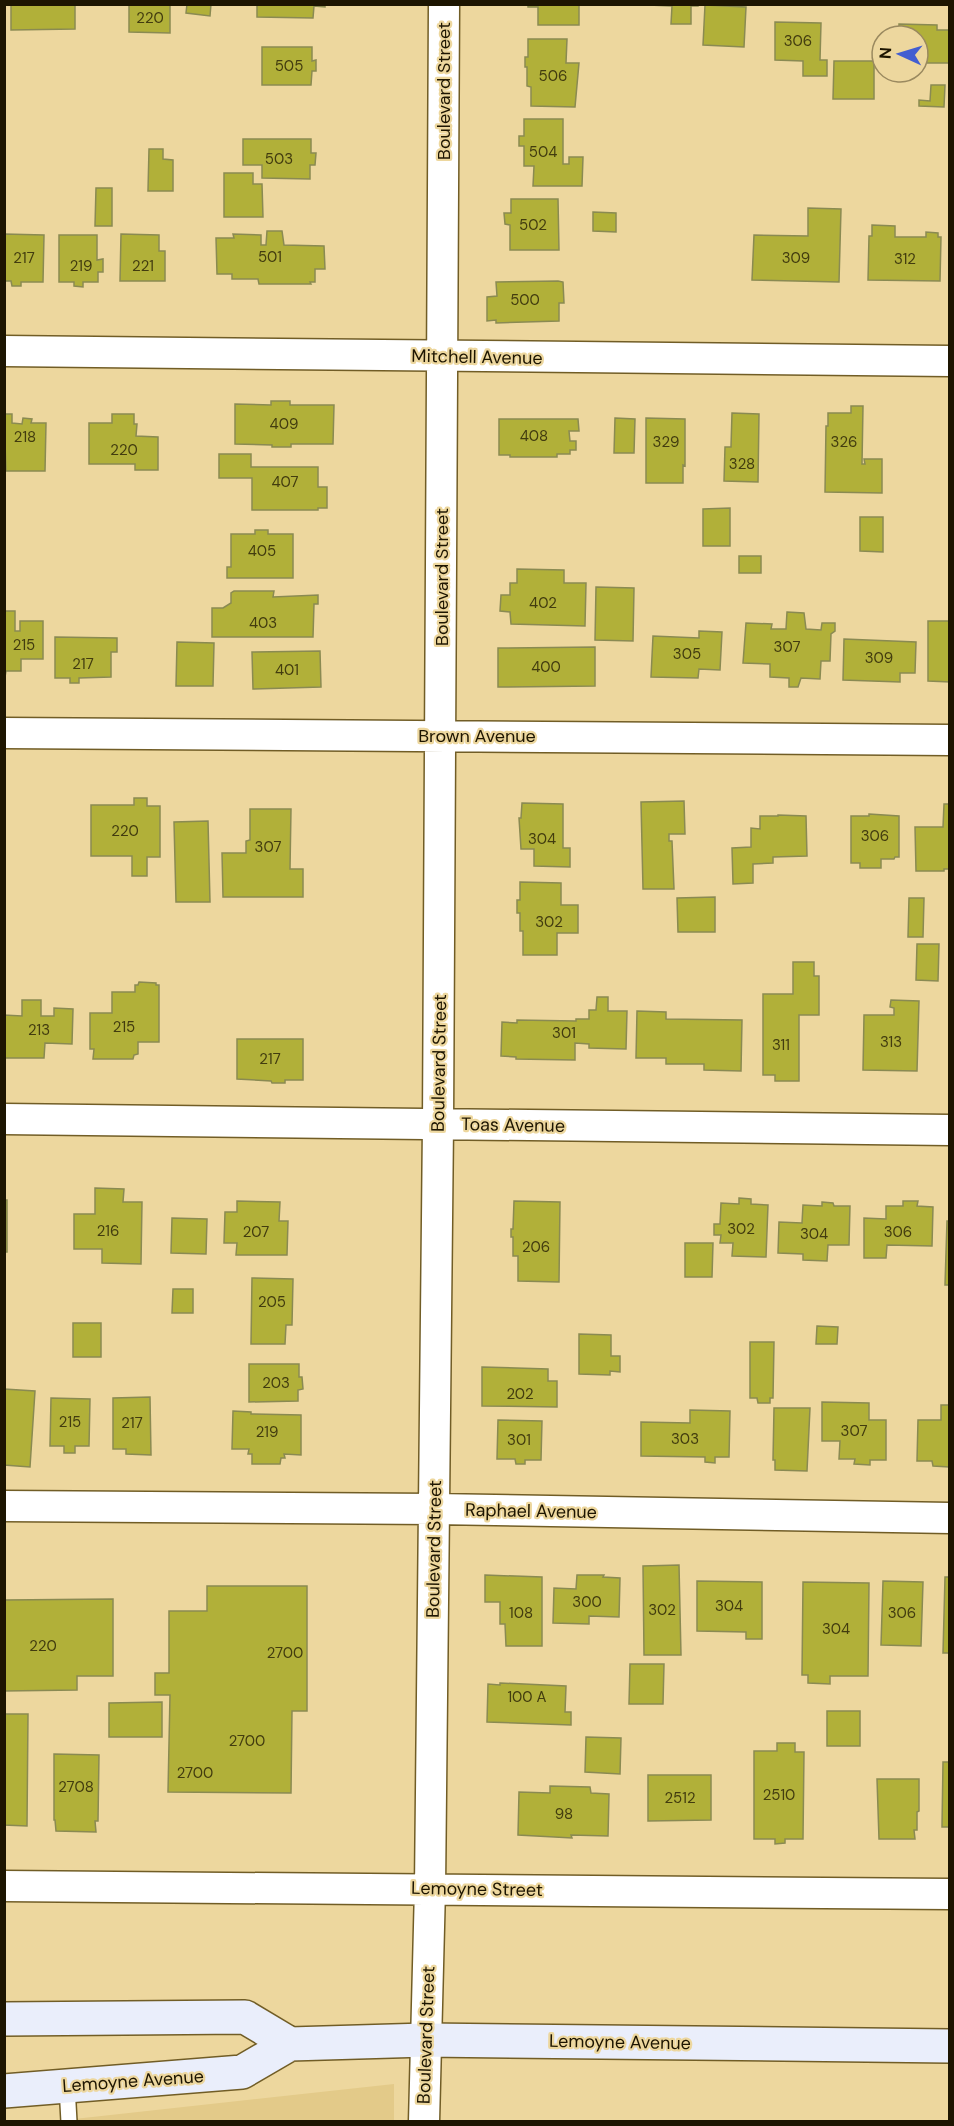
<svg xmlns="http://www.w3.org/2000/svg" width="954" height="2126" viewBox="0 0 954 2126" font-family="'DM Sans',sans-serif">
<rect width="100%" height="100%" fill="#edd79e"/>
<!-- built -->
<path fill="#e3ca89" d="M394 2084V2121H56Z"/>
<!-- building -->
<path fill="#b1b039" stroke="#8a8a52" stroke-width="1.5" d="M11 4H75V29L11 30Z
M129 4H170V33L129 32Z
M187 4H211L210 16 186 13Z
M257 4H325V7L314 6 313 18 257 17Z
M528 4 579 5V25H538V7H528Z
M698 4V6H691V24H671L672 6 648 5Z
M705 5 746 7 744 47 703 45Z
M775 22 821 23 820 60H827V76H803V61L775 60Z
M899 24 937 25V30H950V63H918V36H899Z
M528 39H567L566 63H579L575 107 531 106V87L527 86V67H525V57H528Z
M262 47H312V61L316 60V71H312L311 85H262Z
M834 61H874V99H833Z
M931 85H945L944 107 919 106V100L930 101Z
M524 119H563V164H569V157H583L582 186H533L534 166H524V146H519V136H524Z
M243 139H311V153H316L315 165H310V179L262 178V165H243Z
M149 149H163V159L173 160V191H148Z
M224 173H253V184H262L263 217H224Z
M96 188H112V226H95Z
M511 199H558L559 250H510V225L505 224 504 213H511Z
M808 208 841 209 839 282 752 280 754 235 808 236Z
M593 212 616 213V232L593 231Z
M872 225 895 226V237H926V232L938 233V237H941L940 281 868 280 869 236H872Z
M267 231H282L284 245 324 246 325 269H315V282H310L311 284H259L258 279H232V274H217L216 238H234L233 234 261 235V245H266Z
M4 234 44 235 43 282H21V286H12L11 281H4Z
M121 234 159 235V251H165V281H120Z
M59 235H97V260L103 259V272H98V282H83V287L74 286V282H59Z
M558 281 563 282 564 303H559V321L496 323V320L487 321V297L497 296 496 282Z
M271 401H290V405H334L333 444H291V447H272V445L235 444V404L271 405Z
M851 406H863L862 464H865L864 459H882V493L825 492 826 426H828V413H851Z
M732 413 759 414 758 482 724 481 725 447H731Z
M4 414H12V423L22 424 23 418 32 419 31 423H46L45 471H6Z
M112 414H134V424H137L136 436 158 437V470H135V464H89V423H112Z
M615 418 635 419 634 453H614Z
M646 418 685 419V466L683 465V483H646Z
M499 419H578L579 431H569L570 441H576V450H570V454H557V457H510V455H499Z
M219 454H251V467H318V487H327V508H318V510H252V478H219Z
M730 508V546H703V509Z
M860 517H883V552L860 551Z
M255 530H268V534H293V578H227V567H231V534H255Z
M739 556H761V573H739Z
M517 569 564 570V583H586L585 626 511 624 510 612 500 611 501 595H510V583H517Z
M596 587 634 588 633 641 595 640Z
M234 591H274L273 597 318 595V604H314L313 637H212V608H223L231 603V593Z
M4 611H15V631H20V621H43V659H21V671H6L5 677Z
M787 612 804 613 806 629 821 630 822 623H835V631L831 634 830 661H821L820 679 801 678 798 687H789V678L770 677V664L743 663 746 623 772 624 771 629H786Z
M928 621H950V682L928 681Z
M699 631 722 632 720 670 699 669 698 678 651 677 653 636 699 638Z
M55 637 117 638V652H111V677L79 678V683H70V678H55Z
M844 639 916 642 915 673H900V682L843 680Z
M177 642 214 643 213 686H176Z
M595 647V686L498 687V648Z
M320 651 321 687 253 689 252 652Z
M134 798H147V806H160V857H147V876H132V856H91V805H134Z
M684 801 685 834H669V841H672L674 889H643L641 802Z
M522 803 563 804V848H570V867L534 866V849H521L519 818H521Z
M944 804H950V869H944V871H916L915 827H943Z
M250 809H291L290 869H303V897H223L222 853H246V841L250 840Z
M869 814 899 816V857H895L894 859H881V868H860V863H851V816H869Z
M778 815 806 816 807 856 773 857V863L753 864V883L733 884 732 848 751 847V828L760 829V816H778Z
M208 821 210 902H176L174 822Z
M520 882 561 883V905H578V933H557V955H523V931H520V913H517V900H520Z
M715 897V932H678L677 898Z
M909 898H924L923 937H908Z
M917 944H939L938 981 916 980Z
M793 962H814V976H819V1015H799V1081H775V1075H763V994H793Z
M139 982 156 983V985H159V1042H138V1054L134 1055 133 1059H93L94 1049H90V1013H112V992H135V985H138Z
M597 997H608V1011H627L626 1049 589 1048V1044L575 1043V1060L516 1059V1057L501 1056 502 1022 517 1023V1020L576 1021V1019H589V1010H596Z
M22 1000H41V1016H54V1008L73 1009 72 1044 45 1043 44 1058H4V1015L22 1016Z
M891 1000 919 1001 917 1071 863 1070 864 1015H894V1008L890 1007Z
M637 1011 666 1012V1019L742 1020 741 1071 704 1070V1064H666V1058H636Z
M237 1039H303V1080H285V1083H272L271 1081 237 1079Z
M95 1188 124 1189 123 1202H142L141 1264 102 1263V1249H74V1214H95Z
M739 1198 751 1199V1204L768 1205 766 1257 732 1256 733 1243H720L721 1235H714V1224H720L721 1203 739 1204Z
M4 1200H7V1252H4Z
M237 1201 280 1202 279 1221H288L287 1255H236L237 1243H224L225 1212H237Z
M514 1201 560 1202 559 1282 518 1281V1256H513V1237H511V1229H513Z
M903 1201H918L917 1206 933 1207 932 1246 887 1245 886 1258H864V1218L886 1219V1206H903Z
M822 1202 833 1203 834 1206H850L849 1245H828L827 1261 803 1260V1254L778 1253 779 1222 802 1223 803 1205 822 1206Z
M172 1218 207 1219 206 1254 171 1253Z
M947 1221H950V1285H945Z
M685 1243H713L712 1277H685Z
M252 1278 293 1279 292 1325H286L285 1344H251Z
M173 1289H193V1313H172Z
M73 1323H101V1357H73Z
M817 1326 838 1327 837 1344H816Z
M579 1334 611 1335V1356H620V1372L610 1371V1375L579 1374Z
M750 1342H774L773 1398H770V1403H758L757 1398H750Z
M249 1364H299V1377H302L303 1389 298 1390V1401L249 1402Z
M482 1367 548 1369V1381H557V1407L482 1406Z
M4 1389 35 1391 30 1467 4 1465Z
M150 1397 151 1455 126 1454V1449H113V1398Z
M51 1398 90 1399 89 1446H75V1453H64V1446H50Z
M822 1402 869 1403V1420H886V1460H870V1465L854 1464 855 1459H839L840 1441H822Z
M941 1405H950L949 1467 933 1466 932 1461H917L918 1420H941Z
M774 1408H810L807 1471 775 1470V1460H773Z
M690 1410 730 1411 729 1457H715V1463L705 1462V1457L641 1456V1422L690 1423Z
M233 1411 251 1412V1414L301 1415V1455L284 1454 285 1458H281L280 1464H252V1454H248L249 1449H232Z
M498 1420 542 1421 541 1460H525V1464H516L515 1459H497Z
M679 1565 681 1655H644L643 1566Z
M485 1575 542 1577V1646H506L505 1624H500V1602H485Z
M577 1575H604L603 1577 620 1578 619 1617 589 1616V1624L553 1623 554 1588 576 1589Z
M945 1577H950V1653H943Z
M697 1581 762 1582V1639H746V1632L697 1631Z
M883 1581 923 1582 921 1646 881 1645Z
M803 1582 869 1583 868 1676H830V1684L808 1683V1675H802Z
M207 1586H307V1711H292L291 1793 168 1792 170 1695H155V1673H169V1611H207Z
M113 1599V1676H77V1690L4 1691V1600Z
M630 1664H664L663 1704H629Z
M500 1683 566 1686 565 1712H571V1725L487 1722 488 1684 500 1685Z
M162 1702V1737H109V1703Z
M827 1711H860V1746H827Z
M4 1714H28L27 1826 4 1825Z
M586 1737 621 1738 620 1774 585 1772Z
M777 1743H795V1752H804L803 1839H785V1843L775 1844V1839H754V1751H777Z
M54 1754 99 1755 98 1821H95L96 1832 56 1831 55 1820H54Z
M943 1762H950V1827H942Z
M648 1775H711V1820L648 1821Z
M877 1779H919V1811L917 1812V1830H914L915 1839H879Z
M550 1786 590 1787 591 1793 609 1794 608 1836 571 1835 572 1838 518 1835 519 1792 550 1793Z"/>
<g fill="none" stroke-linecap="round" stroke-linejoin="round">
<!-- lane casing -->
<g stroke="#715d26" stroke-width="18">
<path id="lane" d="M67 2086 69 2122"/>
</g>
<!-- street casing -->
<g stroke="#715d26" stroke-width="33">
<path id="street" d="M4 351 950 361
M4 733 950 740
M4 1119 950 1130
M4 1506 435 1509 950 1518
M4 1886 950 1894
M424 2122 430 1888 438 1124 444 4"/>
</g>
<!-- secondary casing -->
<g stroke="#715d26" stroke-width="36">
<path id="secondary" d="M4 2019 245 2017 290 2044
M4 2091 242 2072 290 2044 426 2040 950 2046"/>
</g>
<!-- lane -->
<use href="#lane" stroke="#fff" stroke-width="15"/>
<!-- street -->
<use href="#street" stroke="#fff" stroke-width="30"/>
<!-- secondary -->
<use href="#secondary" stroke="#eaeefb" stroke-width="33"/>
</g>
<g text-anchor="middle" stroke-width="4.5" stroke-linejoin="round" paint-order="stroke">
<!-- number labels -->
<g font-size="15" fill="#423c0f">
<text x="150" y="23">220</text>
<text x="798" y="46">306</text>
<text x="289" y="71">505</text>
<text x="553" y="81">506</text>
<text x="543" y="157">504</text>
<text x="279" y="164">503</text>
<text x="533" y="230">502</text>
<text x="270" y="262">501</text>
<text x="24" y="263">217</text>
<text x="796" y="263">309</text>
<text x="905" y="264">312</text>
<text x="81" y="271">219</text>
<text x="143" y="271">221</text>
<text x="525" y="305">500</text>
<text x="284" y="429">409</text>
<text x="534" y="441">408</text>
<text x="25" y="442">218</text>
<text x="666" y="447">329</text>
<text x="844" y="447">326</text>
<text x="124" y="455">220</text>
<text x="742" y="469">328</text>
<text x="285" y="487">407</text>
<text x="262" y="556">405</text>
<text x="543" y="608">402</text>
<text x="263" y="628">403</text>
<text x="24" y="650">215</text>
<text x="787" y="652">307</text>
<text x="687" y="659">305</text>
<text x="879" y="663">309</text>
<text x="83" y="669">217</text>
<text x="546" y="672">400</text>
<text x="287" y="675">401</text>
<text x="125" y="836">220</text>
<text x="875" y="841">306</text>
<text x="542" y="844">304</text>
<text x="268" y="852">307</text>
<text x="549" y="927">302</text>
<text x="124" y="1032">215</text>
<text x="39" y="1035">213</text>
<text x="564" y="1038">301</text>
<text x="891" y="1047">313</text>
<text x="781" y="1050">311</text>
<text x="270" y="1064">217</text>
<text x="741" y="1234">302</text>
<text x="108" y="1236">216</text>
<text x="256" y="1237">207</text>
<text x="898" y="1237">306</text>
<text x="814" y="1239">304</text>
<text x="536" y="1252">206</text>
<text x="272" y="1307">205</text>
<text x="276" y="1388">203</text>
<text x="520" y="1399">202</text>
<text x="70" y="1427">215</text>
<text x="132" y="1428">217</text>
<text x="854" y="1436">307</text>
<text x="267" y="1437">219</text>
<text x="685" y="1444">303</text>
<text x="519" y="1445">301</text>
<text x="587" y="1607">300</text>
<text x="729" y="1611">304</text>
<text x="662" y="1615">302</text>
<text x="521" y="1618">108</text>
<text x="902" y="1618">306</text>
<text x="836" y="1634">304</text>
<text x="43" y="1651">220</text>
<text x="285" y="1658">2700</text>
<text x="527" y="1702">100 A</text>
<text x="247" y="1746">2700</text>
<text x="195" y="1778">2700</text>
<text x="76" y="1792">2708</text>
<text x="779" y="1800">2510</text>
<text x="680" y="1803">2512</text>
<text x="564" y="1819">98</text>
</g>
<!-- street labels -->
<g font-size="18" fill="#1d1501" stroke="#edd79e">
<text transform="translate(444 91) rotate(-90)" y="6">Boulevard Street</text>
<text transform="translate(477 357) rotate(1)" y="6">Mitchell Avenue</text>
<text transform="translate(442 577) rotate(-90)" y="6">Boulevard Street</text>
<text x="477" y="742">Brown Avenue</text>
<text transform="translate(439 1063) rotate(-89)" y="6">Boulevard Street</text>
<text transform="translate(513 1125) rotate(1)" y="6">Toas Avenue</text>
<text transform="translate(531 1511) rotate(1)" y="6">Raphael Avenue</text>
<text transform="translate(434 1549) rotate(-89)" y="6">Boulevard Street</text>
<text transform="translate(477 1889) rotate(1)" y="6">Lemoyne Street</text>
<text transform="translate(426 2035) rotate(-88)" y="6">Boulevard Street</text>
<text transform="translate(620 2042) rotate(1)" y="6">Lemoyne Avenue</text>
<text transform="translate(133 2081) rotate(-4)" y="6">Lemoyne Avenue</text>
</g>
</g>
<!-- border -->
<rect width="954" height="2126" fill="none" stroke="#1d1501" stroke-width="12"/>
<!-- north arrow -->
<g transform="translate(900 54) rotate(274)"><circle r="28" fill="#edd79e" stroke="#9a895f" stroke-width="1.5"/>
<path d="M0-4.5L10 22L0 15L-10 22Z" fill="#425ed1"/>
<text y="-9" font-size="16" font-weight="bold" text-anchor="middle" fill="#1d1501">N</text>
</g>
</svg>
